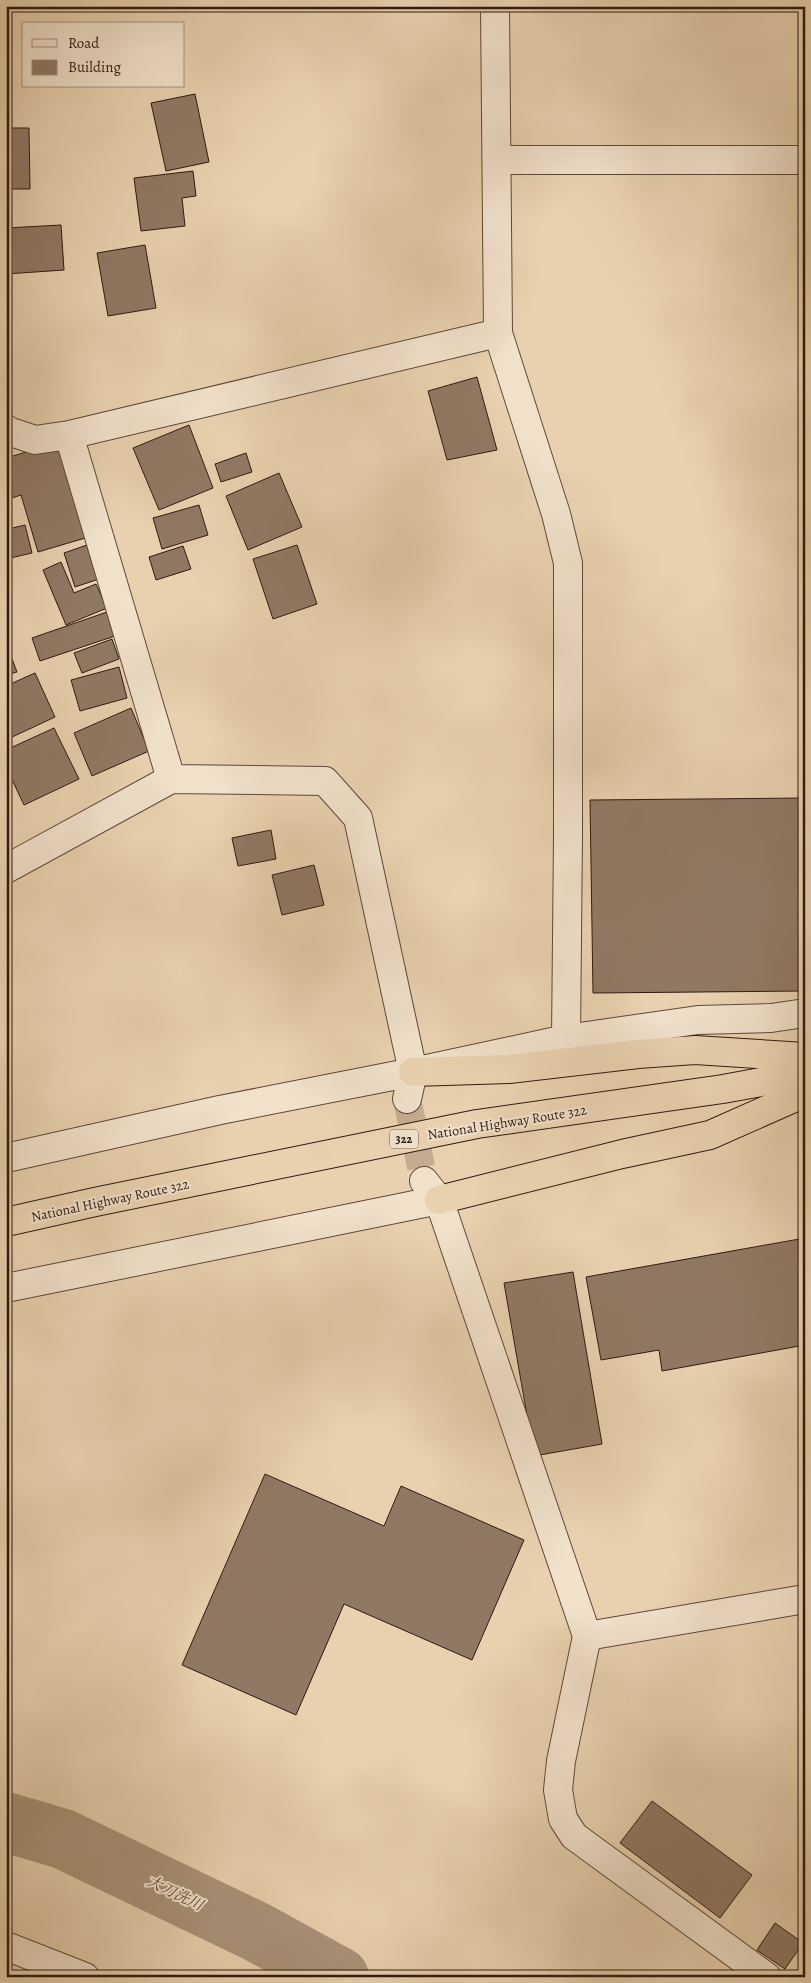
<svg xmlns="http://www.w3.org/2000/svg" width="811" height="1983" viewBox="0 0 811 1983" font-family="Alegreya,'Noto Serif JP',serif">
<rect width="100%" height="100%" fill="#e9d1af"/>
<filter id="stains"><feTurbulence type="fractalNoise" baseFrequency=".004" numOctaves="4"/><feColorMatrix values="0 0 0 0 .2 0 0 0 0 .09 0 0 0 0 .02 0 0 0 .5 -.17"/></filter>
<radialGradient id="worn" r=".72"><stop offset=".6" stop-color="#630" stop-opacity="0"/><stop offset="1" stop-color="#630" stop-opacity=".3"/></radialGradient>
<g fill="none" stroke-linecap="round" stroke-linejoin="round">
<!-- river -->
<path stroke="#aa937a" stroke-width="60" d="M6 1822 63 1839 257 1932 339 1977"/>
</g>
<!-- building -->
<path fill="#907964" stroke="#2f1a12" d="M195 94 209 162 166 171 151 103Z
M6 128H29L30 189H6Z
M193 171 196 196 182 198 185 226 141 231 134 178Z
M61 225 64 270 6 274V228Z
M145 245 156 308 108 316 97 253Z
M477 377 497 450 447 460 428 391Z
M189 425 213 488 159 510 133 448Z
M64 441 92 536 38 552 21 495 6 500V458Z
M246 453 252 472 221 482 215 464Z
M279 473 302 527 248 550 226 496Z
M199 505 208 535 162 549 153 518Z
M6 523 8 529 25 525 32 553 6 559Z
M87 545 99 579 75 587 64 553Z
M297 545 317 604 273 619 253 559Z
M183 546 191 569 156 580 149 557Z
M61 562 74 593 96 584 107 608 66 625 43 570Z
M107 612 115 636 40 661 32 638Z
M112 639 119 659 82 673 74 653Z
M6 643 17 672 6 675Z
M119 667 127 698 80 711 71 680Z
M35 673 55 717 10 738 6 730V686Z
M131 708 149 751 92 776 74 733Z
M54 728 79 779 24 805 6 767V750Z
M805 798V991L593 993 590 800Z
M271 830 276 859 238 866 232 838Z
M314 865 324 905 282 915 272 875Z
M805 1238V1345L662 1371 659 1350 601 1360 586 1277Z
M573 1272 602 1444 534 1456 504 1283Z
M265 1474 384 1526 401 1486 524 1540 472 1660 344 1604 296 1715 182 1665Z
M652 1801 752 1875 720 1918 620 1843Z
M775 1923 803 1943 785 1969 757 1950Z"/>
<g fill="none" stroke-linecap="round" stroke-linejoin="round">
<!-- tertiary-tunnel -->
<path stroke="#c4ac90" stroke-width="28" stroke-dasharray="28 14" stroke-linecap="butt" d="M407 1099 424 1181"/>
<!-- minor casing -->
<g stroke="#5e4839" stroke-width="30">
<path id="minor" d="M497 160H805
M6 429 8 431 35 440 69 435 498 333
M69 435 171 779
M6 869 171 779 325 781 358 818 413 1072
M566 1039 698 1020 771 1018 805 1013
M6 1158 220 1110 413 1072 566 1039 568 835V563L556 514 498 333 495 6
M6 1288 439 1200
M6 1946 85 1977"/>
</g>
<!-- tertiary casing -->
<g stroke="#5e4839" stroke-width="30">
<path id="tertiary" d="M407 1099 413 1072
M424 1181 439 1200 587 1636 561 1761 558 1790 563 1819 574 1836 767 1977
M587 1636 805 1599"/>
</g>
<!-- trunk casing -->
<g stroke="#2f1a12" stroke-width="30">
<path id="trunk" d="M413 1072 509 1069 638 1054 695 1050 805 1057
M439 1200 622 1154 710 1135 805 1093
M6 1222 95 1202 477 1124 723 1089 805 1074"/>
</g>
<!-- minor -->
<use href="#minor" stroke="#f1e1cb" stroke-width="28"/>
<!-- tertiary -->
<use href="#tertiary" stroke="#f1e1cb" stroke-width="28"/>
<!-- trunk -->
<use href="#trunk" stroke="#e9d1af" stroke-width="28"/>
</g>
<g text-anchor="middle" stroke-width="4" stroke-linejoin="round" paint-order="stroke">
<!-- shield labels -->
<rect fill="#f1e1cb" stroke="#69564a" stroke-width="1" x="390" y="1129.5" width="28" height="19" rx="4"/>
<g font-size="12" font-weight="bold" fill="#2f1a12">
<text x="404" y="1143">322</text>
</g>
<!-- street labels -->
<g font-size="14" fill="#2f1a12" stroke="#f1e1cb">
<text transform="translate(507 1122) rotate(-9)" y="5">National Highway Route 322</text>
<text transform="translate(110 1200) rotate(-12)" y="5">National Highway Route 322</text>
</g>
<!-- water labels -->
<g font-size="15" font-style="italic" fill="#5a4436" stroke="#f1e1cb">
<text transform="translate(175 1893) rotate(26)" y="5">大刀洗川</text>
</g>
</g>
<!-- margin -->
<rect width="811" height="1983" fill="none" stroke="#e9d1af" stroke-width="25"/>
<rect x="8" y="8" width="796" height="1968" fill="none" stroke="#2f1a12" stroke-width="2.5"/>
<rect x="12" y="12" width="786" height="1958" fill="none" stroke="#2f1a12"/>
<!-- legend -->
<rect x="22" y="22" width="162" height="65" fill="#f1e1cb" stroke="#a39181"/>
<rect x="32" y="39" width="25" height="8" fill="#f1e1cb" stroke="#a39181"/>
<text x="68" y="48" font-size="15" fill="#2f1a12">Road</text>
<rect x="32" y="60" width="25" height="15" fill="#907964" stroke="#a39181"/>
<text x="68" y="72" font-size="15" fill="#2f1a12">Building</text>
<rect width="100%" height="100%" filter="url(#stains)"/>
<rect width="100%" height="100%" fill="url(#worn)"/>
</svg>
